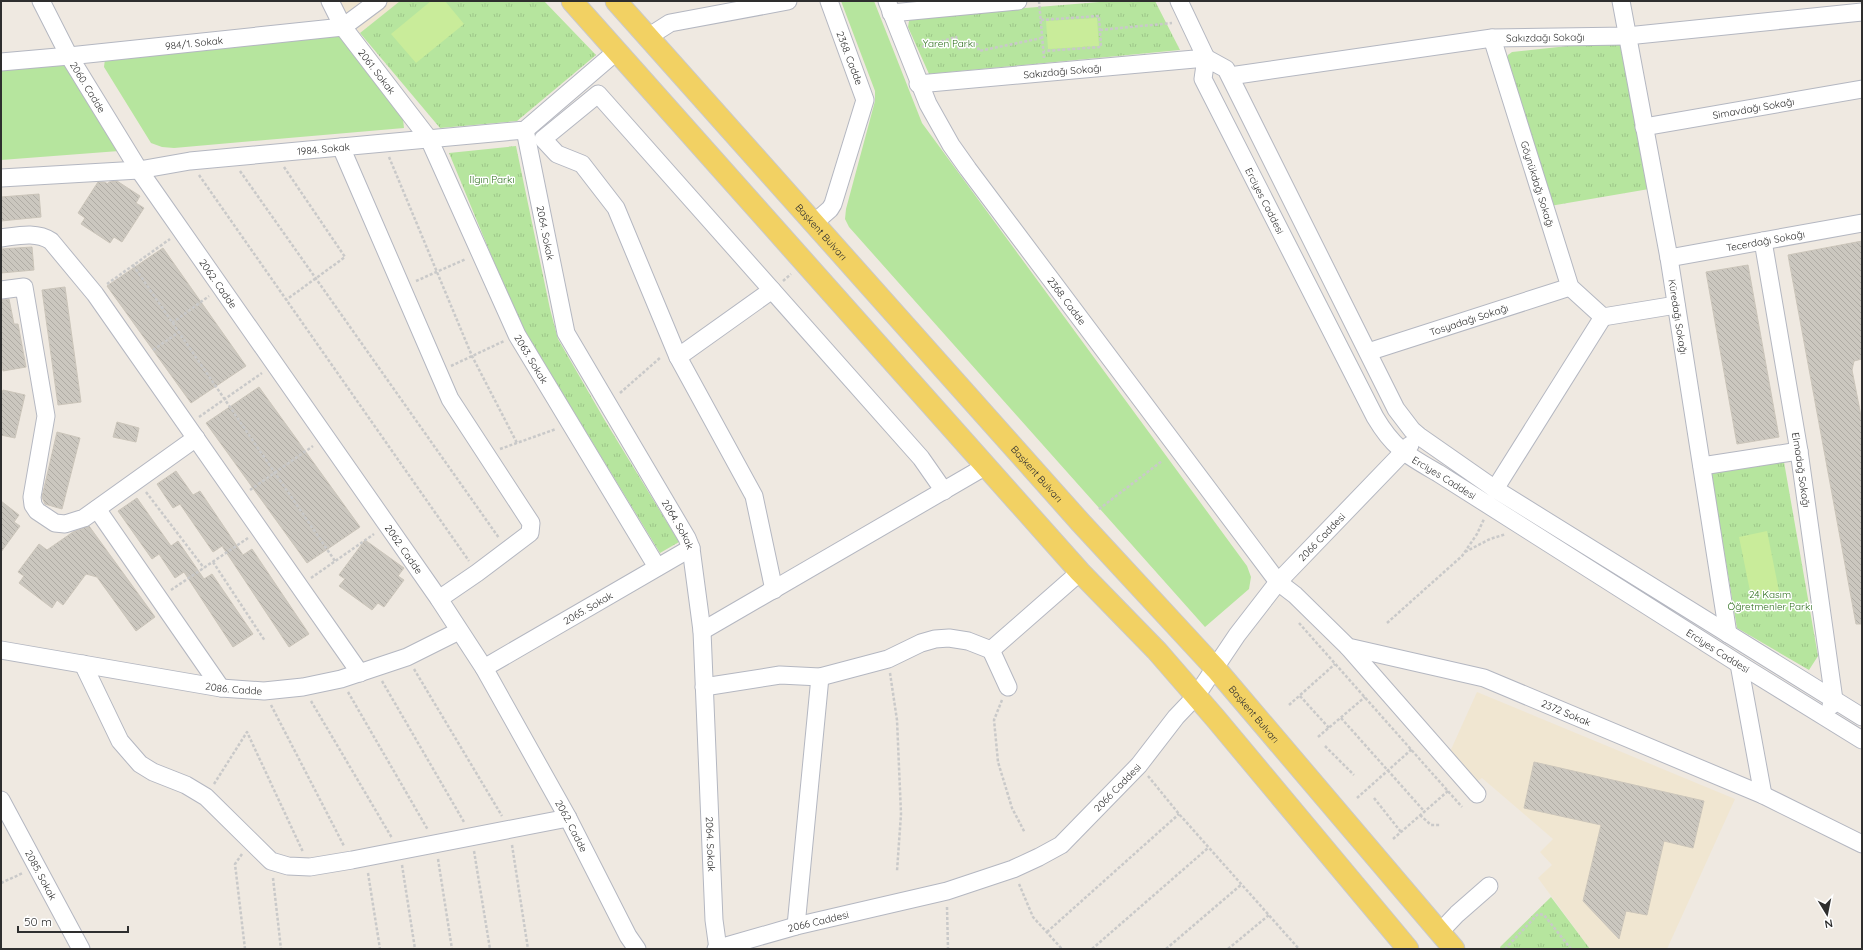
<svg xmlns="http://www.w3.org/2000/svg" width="1863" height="950" viewBox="0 0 1863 950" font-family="Quicksand,sans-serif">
<defs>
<pattern id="park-tufts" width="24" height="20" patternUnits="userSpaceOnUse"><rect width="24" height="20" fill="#b6e59e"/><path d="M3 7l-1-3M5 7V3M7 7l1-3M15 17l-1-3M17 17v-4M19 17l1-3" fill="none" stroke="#9dc588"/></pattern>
<pattern id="building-back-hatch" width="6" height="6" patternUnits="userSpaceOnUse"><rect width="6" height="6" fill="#cbc7bf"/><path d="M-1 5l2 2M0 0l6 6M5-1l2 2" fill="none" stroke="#afaba4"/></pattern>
</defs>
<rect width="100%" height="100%" fill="#efe9e1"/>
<!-- education -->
<path fill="#f0e6d1" d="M340 1H400L360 33 348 18Z
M1477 692 1735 799 1667 949H1590L1538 878 1552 865 1540 852 1553 839 1482 778 1473 784 1449 754Z"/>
<!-- grass -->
<path fill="#b6e59e" d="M841 1H874L922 123 1247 566 1251 577 1249 589 1205 627 849 227 845 219 846 209 875 101V91Z
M340 33 403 119 404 128 174 148 162 147 151 143 104 67 105 59Z
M64 59 119 151 1 160V61Z"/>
<!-- park -->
<path fill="url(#park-tufts)" d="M400 1H544L596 55 517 121 440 128 360 33Z
M1112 1H1155L1180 50 929 74 908 27 909 21 915 17Z
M1614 41 1622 46 1649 189 1550 206 1507 59 1508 55 1512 52Z
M516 146 550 309 558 339 604 419 679 542 660 553 525 332 510 301 449 153Z
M1784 462 1818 656 1809 670 1737 628 1711 473Z
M1551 897 1590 949H1501L1500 947Z"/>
<!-- pitch -->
<path fill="#c9ec9a" d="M431 1H445L464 24 416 63 391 34Z
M1097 18 1099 46 1048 49 1046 21Z
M1767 531 1779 591 1751 596 1739 537Z"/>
<!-- building -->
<path fill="url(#building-back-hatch)" stroke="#cbc5ba" d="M117 181 140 196 136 203 144 208 122 242 114 237 110 243 81 224 85 218 78 213 98 182H104L108 184 109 182Z
M39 194 41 217 1 221V197Z
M1862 241V359L1854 361 1852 370 1862 421V624H1856L1788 255Z
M32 247 34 270 1 273V249Z
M163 248 246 366 191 403 107 286Z
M1748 265 1779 437 1737 444 1706 272Z
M65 287 81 402 58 405 42 290Z
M9 299 14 324H18L26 367 3 371 1 359V300Z
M259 387 360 527 307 563 206 423Z
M3 390 25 395 15 438 1 435V396Z
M117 422 139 428 136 442 113 437Z
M57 432 80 438 62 509 45 504 42 497Z
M176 471 193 495 200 491 243 555 252 549 309 634 289 647 222 546 213 552 180 504 173 508 157 484Z
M137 498 171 546 178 541 204 579 212 574 253 634 233 647 184 572 175 578 159 554 152 559 118 511Z
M1 501 19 515 14 522 20 526 1 552Z
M89 526 155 617 136 631 97 577 86 574 63 605 57 600 52 608 19 583 24 576 18 572 39 544 47 550 73 532Z
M365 540 404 568 398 576 404 580 384 607 378 603 372 610 339 586 345 579 339 575Z
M1534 762 1704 801 1693 848 1664 841 1647 915 1626 911 1619 939 1583 901 1601 825 1524 808Z"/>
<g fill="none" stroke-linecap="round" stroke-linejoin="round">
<!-- minor casing -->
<g stroke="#b4b7c1" stroke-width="19">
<g id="minor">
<path id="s1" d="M41 1 69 56 139 170 439 599 484 668 568 818 628 936 637 949"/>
<path id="s2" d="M330 1 343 27 429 139 517 335 657 567"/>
<path id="s3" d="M887 1 928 104 951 145 968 169 1278 582 1295 595 1348 647 1484 678 1763 795 1862 844"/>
<path id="s4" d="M1621 1 1669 258 1728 634"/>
<path d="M891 13 1018 1"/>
<path d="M648 37 670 23 788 1"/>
<path id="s5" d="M1492 38 1570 287 1603 317 1676 305"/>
<path id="s6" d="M1 62 69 56 343 27 378 1"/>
<path id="s7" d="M1230 76 1492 38 1627 36 1862 12"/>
<path id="s8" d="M918 84 1206 58 1179 1"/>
<path id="s9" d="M1644 127 1862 89"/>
<path id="s10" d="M525 130 566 333 687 538 691 548 702 631 714 920 718 949"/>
<path d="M341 147 450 399 531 523 530 533 477 573 439 599"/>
<path id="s11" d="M1 178 139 170 190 161 525 130 617 51"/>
<path d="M814 223 830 209 833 204 865 100 829 1"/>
<path d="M1 238C17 236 36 231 51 241L95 294 360 673"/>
<path id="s12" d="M1763 241 1799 451 1834 700 1831 706"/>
<path id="s13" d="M1669 258 1862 223"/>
<path d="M1 290 24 287 46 416 32 497 33 505 37 511 55 523 65 524 84 518 196 438"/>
<path id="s14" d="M1368 352 1570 287"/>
<path d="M678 357 772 290"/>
<path d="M1702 466 1799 451"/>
<path d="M1495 489 1603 317"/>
<path d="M97 509 221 688"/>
<path d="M774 590 754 496 678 357 616 208 582 164 557 154 543 139 598 94 921 458 944 491"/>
<path d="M702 631 986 466"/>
<path d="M1348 647 1477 794"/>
<path id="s15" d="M1 650 221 688 264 691 303 687 341 679 407 657 459 631"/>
<path d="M991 650 1008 687"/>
<path d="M83 664 120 741 140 764 153 772 186 785 206 797 271 861 288 866 310 867 352 860 568 818"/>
<path d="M1739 664 1763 795"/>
<path id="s16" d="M484 668 691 548"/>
<path d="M704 687 780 675 820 677 888 659 921 643 935 639 949 638 968 641 991 650 1080 572"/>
<path id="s17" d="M1862 717 1495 489 1419 436 1412 430 1396 409 1226 69 1206 58 1203 79 1375 417C1394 449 1407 455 1438 473L1739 664 1862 740"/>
<path id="s18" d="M1 800 81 949"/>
<path d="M796 926 820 677"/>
<path d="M1439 933 1457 914 1489 886"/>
<path id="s19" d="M716 949 796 926 947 891 1013 869 1039 857 1061 845 1139 765 1176 717 1196 696 1237 635 1278 582 1410 445"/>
</g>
</g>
<!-- major casing -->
<g stroke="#c9c9c9" stroke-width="23">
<g id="major">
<path d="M572 1 1080 572 1157 651 1216 719 1408 949"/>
<path id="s20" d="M616 1 1081 523 1216 669 1454 949"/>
</g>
</g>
<!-- path -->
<path stroke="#c9c9c9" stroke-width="2.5" stroke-dasharray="3 2" stroke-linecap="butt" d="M1039 1 1044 58
M1041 20 1099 16 1101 47 1044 51
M1100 30 1172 23
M922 47 956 37 959 49 977 44 979 51 1042 38
M389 157 472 356 517 443
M284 167 345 257 286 300
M240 171 499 538
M199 175 469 561
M133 265 335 561
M416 281 466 259
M783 281 791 274
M107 284 170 239
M172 323 209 296
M153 350 179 332
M451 366 504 341
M620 393 661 357
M199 417 262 373
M500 449 556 429
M250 490 313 446
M146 492 204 568
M1099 509 1162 461
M1465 552 1490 539 1506 534
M213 562 265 641
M311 578 374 534
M171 590 248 538
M1299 623 1462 807
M1387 623 1462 556 1477 534 1484 519
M414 669 502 816
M890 673 897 720 901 814 897 871
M382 681 464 822
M348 692 428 830
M1300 696 1329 728
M1002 700 994 720 998 762 1012 808 1025 833
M311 701 392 838
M271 705 344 846
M1289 705 1335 664
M1341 718 1424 811
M1318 737 1365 697
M1325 746 1354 775
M1148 776 1179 814 1299 949
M214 784 247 732 303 852
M1357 798 1412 749
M1374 798 1401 832
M1420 815 1431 825H1441
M1393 839 1448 791
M512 845 528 949
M474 851 490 949
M242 854 235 864 245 949
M438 859 452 949
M402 865 415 949
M368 873 380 949
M273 878 281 949
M1 883 23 873
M1019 884 1033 917 1062 949
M947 907 948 949
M1047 932 1179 814
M1092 949 1208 848
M1166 949 1242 884
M1228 949 1269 915
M1505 949 1538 914 1544 915 1571 949"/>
<!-- minor -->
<use href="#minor" stroke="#fff" stroke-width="17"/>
<!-- major -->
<use href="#major" stroke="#f2d163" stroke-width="21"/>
</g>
<g text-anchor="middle" stroke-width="3" stroke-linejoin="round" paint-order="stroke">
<!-- street labels -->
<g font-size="10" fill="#2e2e2e" stroke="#fff">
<text dy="4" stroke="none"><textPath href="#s7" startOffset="318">Sakızdağı Sokağı</textPath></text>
<text dy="4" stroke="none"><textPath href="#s6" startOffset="194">984/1. Sokak</textPath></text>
<text transform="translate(850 58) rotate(69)" y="4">2368. Cadde</text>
<text dy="4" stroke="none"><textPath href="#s8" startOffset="145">Sakızdağı Sokağı</textPath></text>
<text dy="4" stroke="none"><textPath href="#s2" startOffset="85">2061. Sokak</textPath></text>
<text dy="4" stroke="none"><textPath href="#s1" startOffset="98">2060. Cadde</textPath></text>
<text dy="4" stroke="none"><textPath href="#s9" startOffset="111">Simavdağı Sokağı</textPath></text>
<text dy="4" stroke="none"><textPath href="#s11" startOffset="324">1984. Sokak</textPath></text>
<text dy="4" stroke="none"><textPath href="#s5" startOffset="153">Göynükdağı Sokağı</textPath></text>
<text dy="4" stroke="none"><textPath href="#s17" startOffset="1121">Erciyes Caddesi</textPath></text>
<text dy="4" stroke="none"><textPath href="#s20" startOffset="309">Başkent Bulvarı</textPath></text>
<text dy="4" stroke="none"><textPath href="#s10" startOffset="105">2064. Sokak</textPath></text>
<text dy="4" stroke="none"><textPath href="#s13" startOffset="98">Tecerdağı Sokağı</textPath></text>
<text dy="4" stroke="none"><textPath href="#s1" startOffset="334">2062. Cadde</textPath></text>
<text dy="4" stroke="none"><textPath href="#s3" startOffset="352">2368. Cadde</textPath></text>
<text dy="4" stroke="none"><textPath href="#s4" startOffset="321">Küredağı Sokağı</textPath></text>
<text dy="4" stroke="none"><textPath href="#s14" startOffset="106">Tosyadağı Sokağı</textPath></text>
<text dy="4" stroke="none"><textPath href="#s2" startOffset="413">2063. Sokak</textPath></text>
<text dy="4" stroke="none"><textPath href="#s12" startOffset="232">Elmadağ Sokağı</textPath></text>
<text dy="4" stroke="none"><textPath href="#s20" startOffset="633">Başkent Bulvarı</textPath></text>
<text dy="4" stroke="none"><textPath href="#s17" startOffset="1457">Erciyes Caddesi</textPath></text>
<text dy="4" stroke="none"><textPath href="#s10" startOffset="429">2064. Sokak</textPath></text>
<text dy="4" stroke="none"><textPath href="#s19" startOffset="766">2066 Caddesi</textPath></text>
<text dy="4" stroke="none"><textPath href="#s1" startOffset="658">2062. Cadde</textPath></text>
<text dy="4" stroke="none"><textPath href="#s16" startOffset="120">2065. Sokak</textPath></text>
<text dy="4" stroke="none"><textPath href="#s17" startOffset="1781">Erciyes Caddesi</textPath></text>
<text dy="4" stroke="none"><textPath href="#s15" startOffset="236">2086. Cadde</textPath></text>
<text dy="4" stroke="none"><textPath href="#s3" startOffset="1028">2372 Sokak</textPath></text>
<text dy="4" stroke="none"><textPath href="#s20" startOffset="957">Başkent Bulvarı</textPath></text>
<text dy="4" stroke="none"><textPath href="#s19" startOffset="442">2066 Caddesi</textPath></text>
<text dy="4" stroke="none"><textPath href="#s1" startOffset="982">2062. Cadde</textPath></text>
<text dy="4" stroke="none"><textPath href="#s10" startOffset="753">2064. Sokak</textPath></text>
<text dy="4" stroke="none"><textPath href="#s18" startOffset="85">2085. Sokak</textPath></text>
<text dy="4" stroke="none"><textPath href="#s19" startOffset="106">2066 Caddesi</textPath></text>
</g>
<!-- park labels -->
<g font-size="10" fill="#2c6e1b" stroke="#fff">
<text x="949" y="47">Yaren Parkı</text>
<text x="492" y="183">Ilgın Parkı</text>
<text x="1770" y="598">24 Kasım<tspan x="1770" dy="12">Öğretmenler Parkı</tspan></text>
</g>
</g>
<!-- border -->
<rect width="1863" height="950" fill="none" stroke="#2e2e2e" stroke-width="4"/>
<!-- north arrow -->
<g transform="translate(1827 914) rotate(170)" stroke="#ffffff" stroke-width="3" paint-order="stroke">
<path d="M0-3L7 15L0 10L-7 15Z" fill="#2e2e2e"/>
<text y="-6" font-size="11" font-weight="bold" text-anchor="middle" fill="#2e2e2e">N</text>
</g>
<!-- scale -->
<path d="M18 926v6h110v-6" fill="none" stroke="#2e2e2e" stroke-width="2"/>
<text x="24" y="926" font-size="12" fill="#2e2e2e" stroke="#ffffff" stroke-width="3" paint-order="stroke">50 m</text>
</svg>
